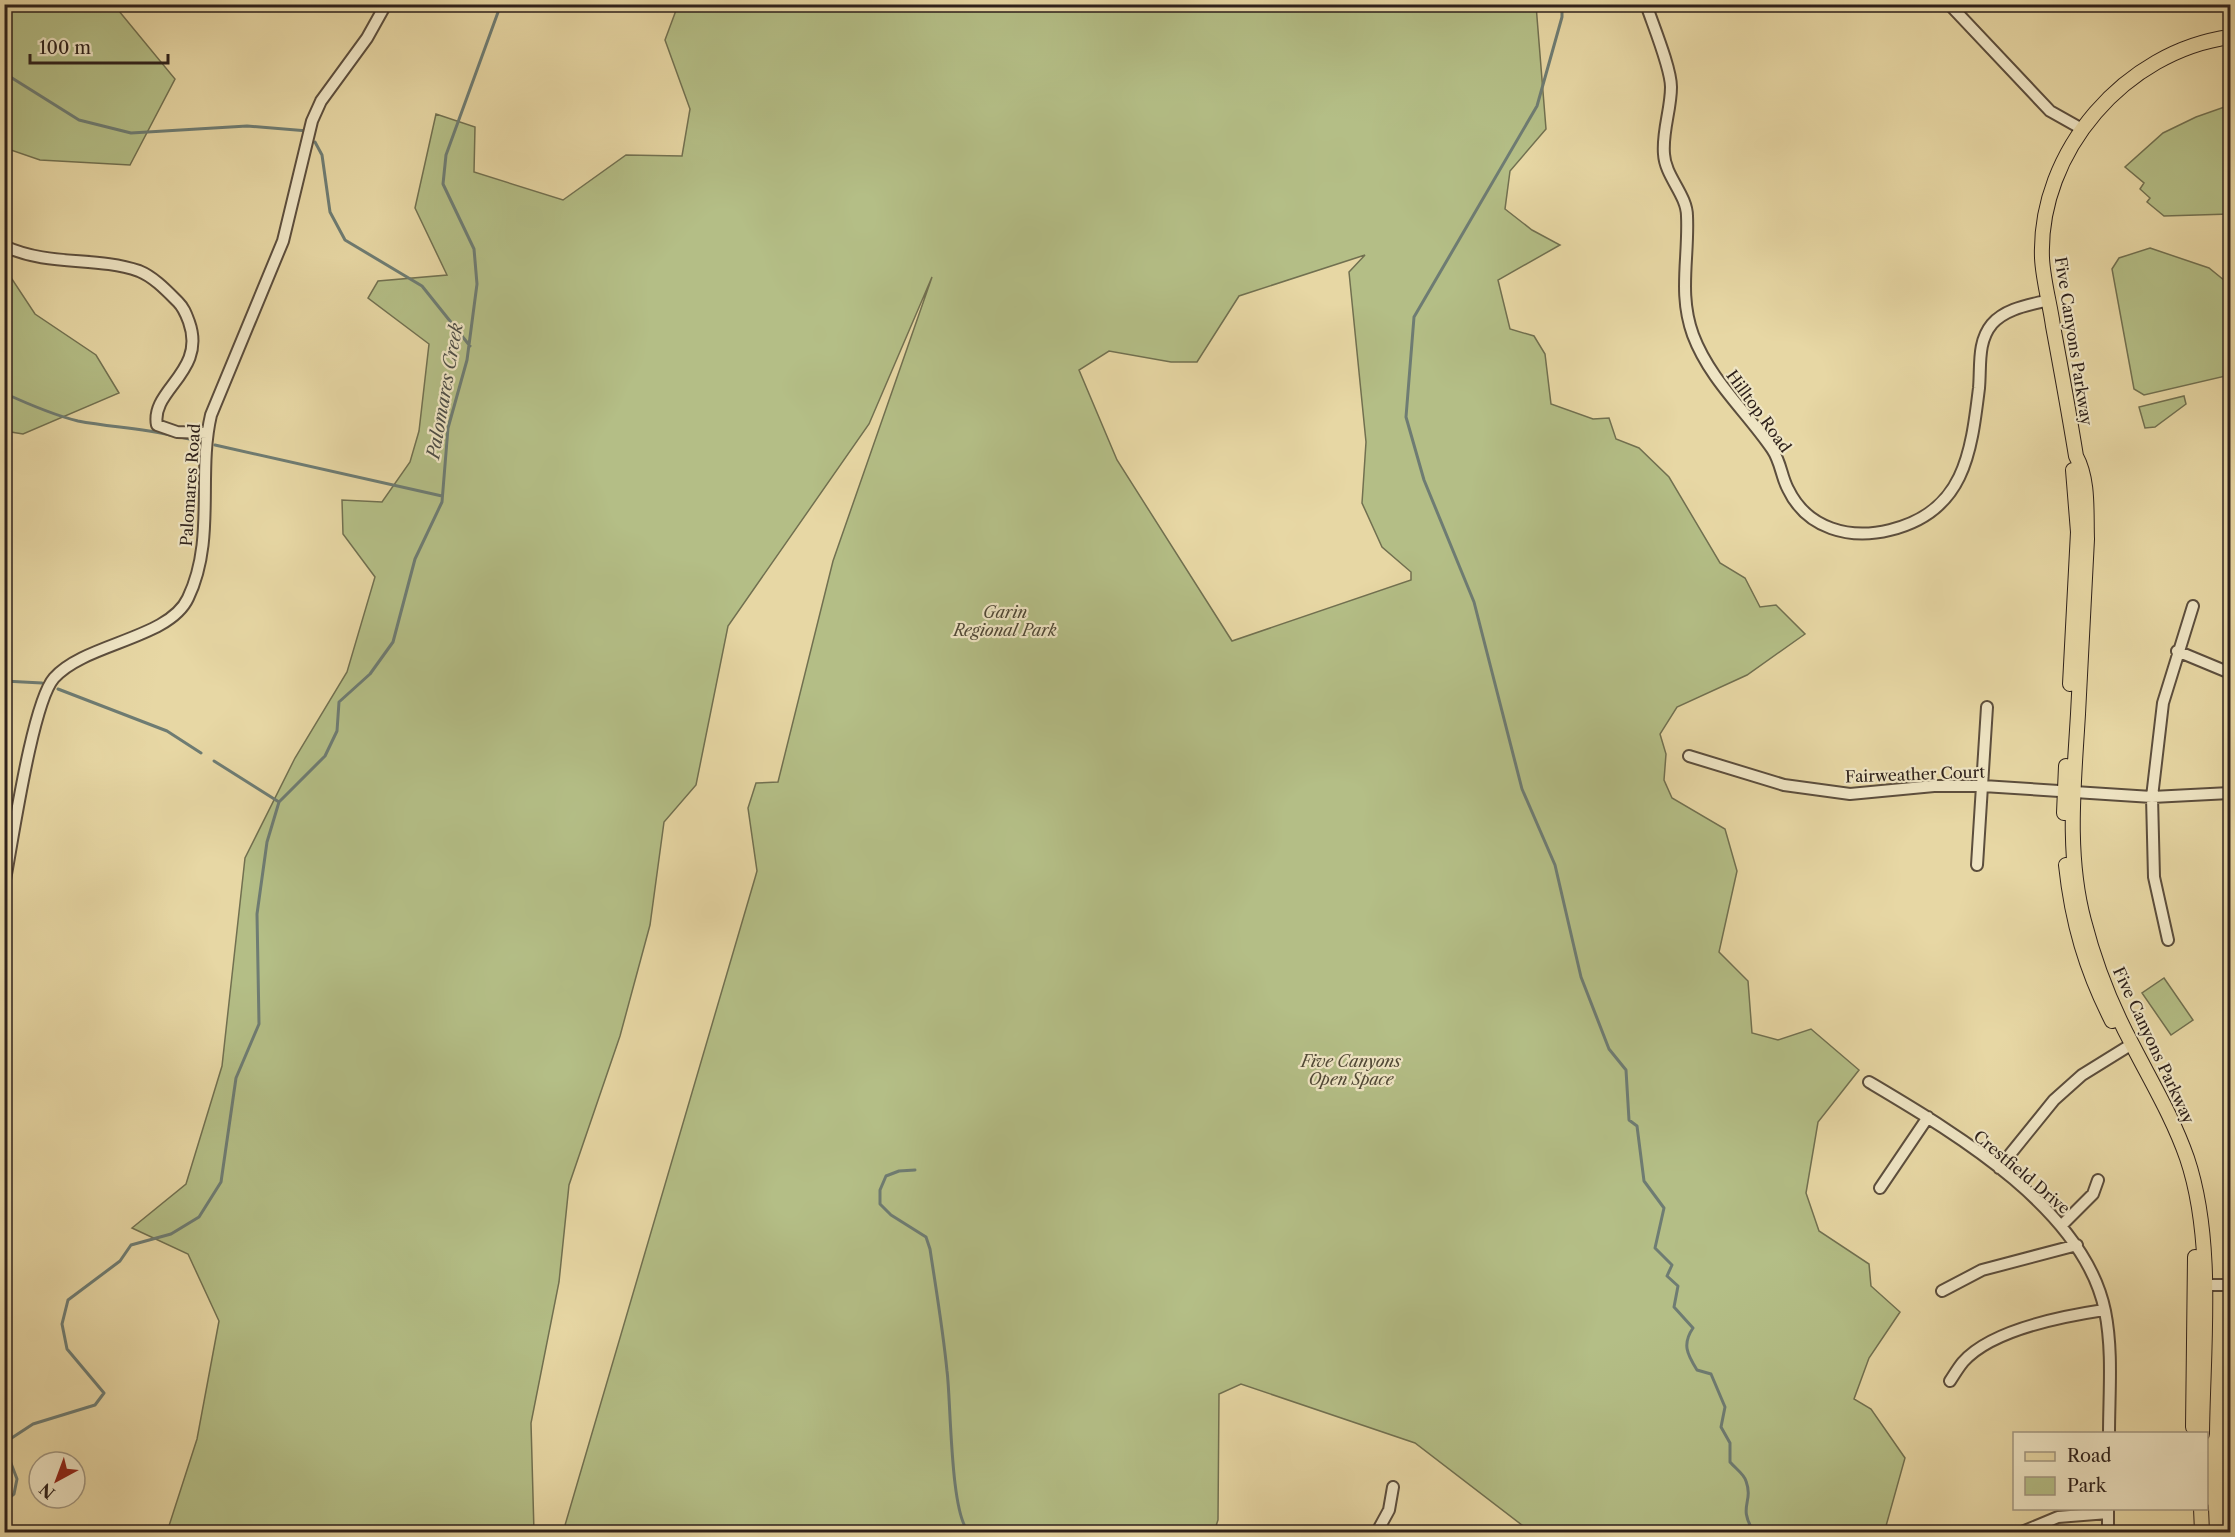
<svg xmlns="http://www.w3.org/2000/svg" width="2235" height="1537" viewBox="0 0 2235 1537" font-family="'Libre Caslon Text',serif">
<rect width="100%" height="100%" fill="#e7d7a4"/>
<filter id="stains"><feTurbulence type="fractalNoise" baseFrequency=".00333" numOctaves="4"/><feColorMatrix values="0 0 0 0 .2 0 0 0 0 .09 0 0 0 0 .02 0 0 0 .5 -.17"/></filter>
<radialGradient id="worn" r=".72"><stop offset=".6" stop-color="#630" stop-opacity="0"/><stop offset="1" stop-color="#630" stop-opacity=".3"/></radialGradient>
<!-- green -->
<path fill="#b4be86" stroke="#717050" stroke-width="1.5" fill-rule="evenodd" d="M5 4 114 5 175 79 130 165 40 160 5 148Z
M678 5H1536L1546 129 1510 171 1505 209 1532 230 1560 245 1498 280 1510 329 1534 336 1545 354 1551 404 1593 419 1609 418 1616 439 1639 448 1669 477 1720 563 1745 578 1760 607 1776 605 1805 634 1747 675 1677 707 1660 734 1666 754 1664 780 1672 798 1725 829 1737 871 1719 952 1748 981 1752 1033 1778 1040 1811 1029 1859 1070 1818 1122 1806 1193 1819 1231 1869 1264 1871 1286 1900 1312 1869 1358 1854 1399 1871 1409 1905 1458 1886 1526 1898 1532H1531L1415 1443 1241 1384 1219 1394 1218 1520 1214 1532H563L755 878 757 871 748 808 756 783 778 782 833 561 932 277 869 424 728 626 696 785 664 822 650 925 620 1036 569 1185 559 1282 531 1423 534 1532H167L197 1439 219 1321 188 1254 132 1228 186 1184 222 1066 245 858 295 758 347 672 375 577 343 534 342 500 382 502 410 462 419 431 429 344 368 298 378 281 447 275 415 208 436 114 475 127 474 172 563 200 626 155 682 156 690 109 665 40ZM1365 255 1349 272 1366 442 1362 503 1382 547 1411 572V580L1232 641 1117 460 1079 370 1109 351 1171 362H1197L1239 296Z
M2230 105V214L2164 216 2147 202 2150 198 2140 189 2144 183 2125 167 2163 133 2196 117Z
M2150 248 2209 268 2230 285V375L2144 395 2134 389 2112 269 2119 258Z
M5 275 12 279 35 314 96 355 119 393 23 434 5 431Z
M2184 396 2186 404 2155 427 2145 428 2139 407Z
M2164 978 2193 1020 2171 1035 2142 993Z"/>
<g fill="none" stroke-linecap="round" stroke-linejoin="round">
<!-- stream -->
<path stroke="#6e7c73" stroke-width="3" d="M1562 4V17L1537 106 1414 317 1406 417 1424 480 1474 602 1522 789 1555 865 1581 977 1609 1049 1626 1070 1629 1120 1637 1126 1644 1181 1664 1208 1655 1248 1672 1265 1667 1276 1678 1286 1674 1307 1693 1328C1682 1344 1687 1354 1697 1370L1711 1374 1725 1407 1721 1427 1730 1443V1462C1735 1468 1744 1474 1746 1481 1754 1503 1737 1506 1754 1532
M4 73 79 120 131 133 247 126 308 131
M315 142 322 155 330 212 345 240 422 286 470 346
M4 393C28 404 53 415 78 421 109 427 140 428 170 435
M180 437 199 441
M215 445 442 496
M4 681 42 683
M58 689 167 731 201 753
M214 761 279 802
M915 1170 899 1171 886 1176 880 1190V1204L891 1215 926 1237 930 1249C936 1289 943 1330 947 1371 951 1400 950 1515 969 1532
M4 1443 33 1424 95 1405 104 1393 67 1349 62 1324 68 1300 120 1261 131 1245 171 1234 199 1217 221 1182 236 1078 259 1024 257 914 267 842 279 802 325 756 337 731 339 702 370 674 393 642 415 559 442 502 448 428 467 360 477 284 474 249 443 184 446 155 501 4
M4 1445 17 1479 14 1494 4 1502"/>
<!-- minor casing -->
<g stroke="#5c4e3d" stroke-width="14">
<path id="minor" d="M1646 4C1653 25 1671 68 1671 87 1671 110 1662 131 1664 154 1665 176 1687 195 1687 216 1689 258 1678 294 1693 335 1710 380 1746 411 1772 449 1781 462 1781 476 1788 489 1807 529 1850 540 1890 530 1964 512 1971 454 1979 388 1981 366 1977 342 1992 324 2006 308 2030 305 2049 300
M1949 4 2050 111 2082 129
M4 246C50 267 95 256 139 271 154 277 167 291 178 302 184 308 186 314 189 322 207 372 150 390 157 425L177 432 207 433
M2177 651 2230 673
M1689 756 1784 785 1850 794 1934 786H1983L2152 797 2230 793
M1977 865 1987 707
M4 885C12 845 32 703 54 678 85 643 169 639 188 598 216 540 197 474 211 415L283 241 312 121 321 101 367 38 386 4
M2168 940 2154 877 2152 797 2163 703 2193 606
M1869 1082C1953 1132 2084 1208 2105 1311 2113 1351 2109 1393 2109 1434
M1999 1168 2054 1100 2082 1075 2132 1044
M1880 1188 1928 1117
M2062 1225 2093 1194 2098 1180
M2198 1285H2230
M1942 1291 1982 1270 2077 1245
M1950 1381C1954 1375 1958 1368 1963 1362 1991 1330 2064 1316 2104 1310
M2108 1509V1532
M1377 1532 1389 1510 1393 1487
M2022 1532 2058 1517 2108 1513"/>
</g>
<!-- major casing -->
<g stroke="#2e211b" stroke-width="16">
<path id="major" d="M2070 684 2078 532 2073 470
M2064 813 2066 766
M2066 865C2072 922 2086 970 2112 1021
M2193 1427 2195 1257
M2202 1434C2203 1346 2215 1241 2187 1158 2173 1118 2152 1083 2133 1046 2112 1007 2095 964 2084 921 2066 854 2074 783 2078 714 2081 656 2084 597 2087 539 2086 512 2089 480 2076 456 2069 413 2061 369 2053 326 2050 304 2043 280 2042 258 2038 151 2126 51 2230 37
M2201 1508 2202 1532"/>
</g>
<!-- minor -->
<use href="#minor" stroke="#efe5c4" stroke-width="10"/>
<!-- major -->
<use href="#major" stroke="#e7d7a4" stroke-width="14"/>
</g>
<g text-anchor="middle" stroke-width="4.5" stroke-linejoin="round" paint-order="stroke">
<!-- street labels -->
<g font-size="16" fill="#2e211b" stroke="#efe5c4">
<text transform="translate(2074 341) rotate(81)" y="6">Five Canyons Parkway</text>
<text transform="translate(1759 411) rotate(54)" y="6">Hilltop Road</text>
<text transform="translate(190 485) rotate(-86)" y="6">Palomares Road</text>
<text transform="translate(1915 774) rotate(-2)" y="6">Fairweather Court</text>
<text transform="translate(2154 1045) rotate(65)" y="6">Five Canyons Parkway</text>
<text transform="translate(2022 1172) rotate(40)" y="6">Crestfield Drive</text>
</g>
<!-- park labels -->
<g font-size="16" font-style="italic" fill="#504836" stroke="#efe5c4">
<text x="1005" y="618">Garin<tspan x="1005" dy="18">Regional Park</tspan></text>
<text x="1351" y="1067">Five Canyons<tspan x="1351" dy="18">Open Space</tspan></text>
</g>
<!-- water labels -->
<g font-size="18" font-style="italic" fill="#4e4e47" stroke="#efe5c4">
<text transform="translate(445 391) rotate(-80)" y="6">Palomares Creek</text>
</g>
</g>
<!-- margin -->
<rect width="2235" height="1537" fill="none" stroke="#e7d7a4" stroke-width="24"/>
<rect x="6" y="6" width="2223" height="1525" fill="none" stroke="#2e211b" stroke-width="3"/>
<rect x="12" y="12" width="2211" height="1513" fill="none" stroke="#2e211b" stroke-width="1.5"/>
<!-- legend -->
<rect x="2013" y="1432" width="195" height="78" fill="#efe5c4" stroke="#a29780" stroke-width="1.5"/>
<rect x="2025" y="1452" width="30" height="9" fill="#e7d7a4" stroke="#a29780" stroke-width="1.5"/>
<text x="2067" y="1462" font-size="18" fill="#2e211b">Road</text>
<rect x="2025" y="1477" width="30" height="18" fill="#b4be86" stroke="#a29780" stroke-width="1.5"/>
<text x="2067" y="1492" font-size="18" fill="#2e211b">Park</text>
<!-- north arrow -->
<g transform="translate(57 1480) rotate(221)"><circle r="28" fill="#efe5c4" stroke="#a29780" stroke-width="1.5"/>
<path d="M0-4.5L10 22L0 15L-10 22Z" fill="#8f2418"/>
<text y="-9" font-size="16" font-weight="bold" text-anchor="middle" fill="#2e211b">N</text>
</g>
<!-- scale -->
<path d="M30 54v9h138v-9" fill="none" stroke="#2e211b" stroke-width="3"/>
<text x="39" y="54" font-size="18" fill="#2e211b" stroke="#efe5c4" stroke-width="4.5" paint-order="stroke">100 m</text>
<rect width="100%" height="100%" filter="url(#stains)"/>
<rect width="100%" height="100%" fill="url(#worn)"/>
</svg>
